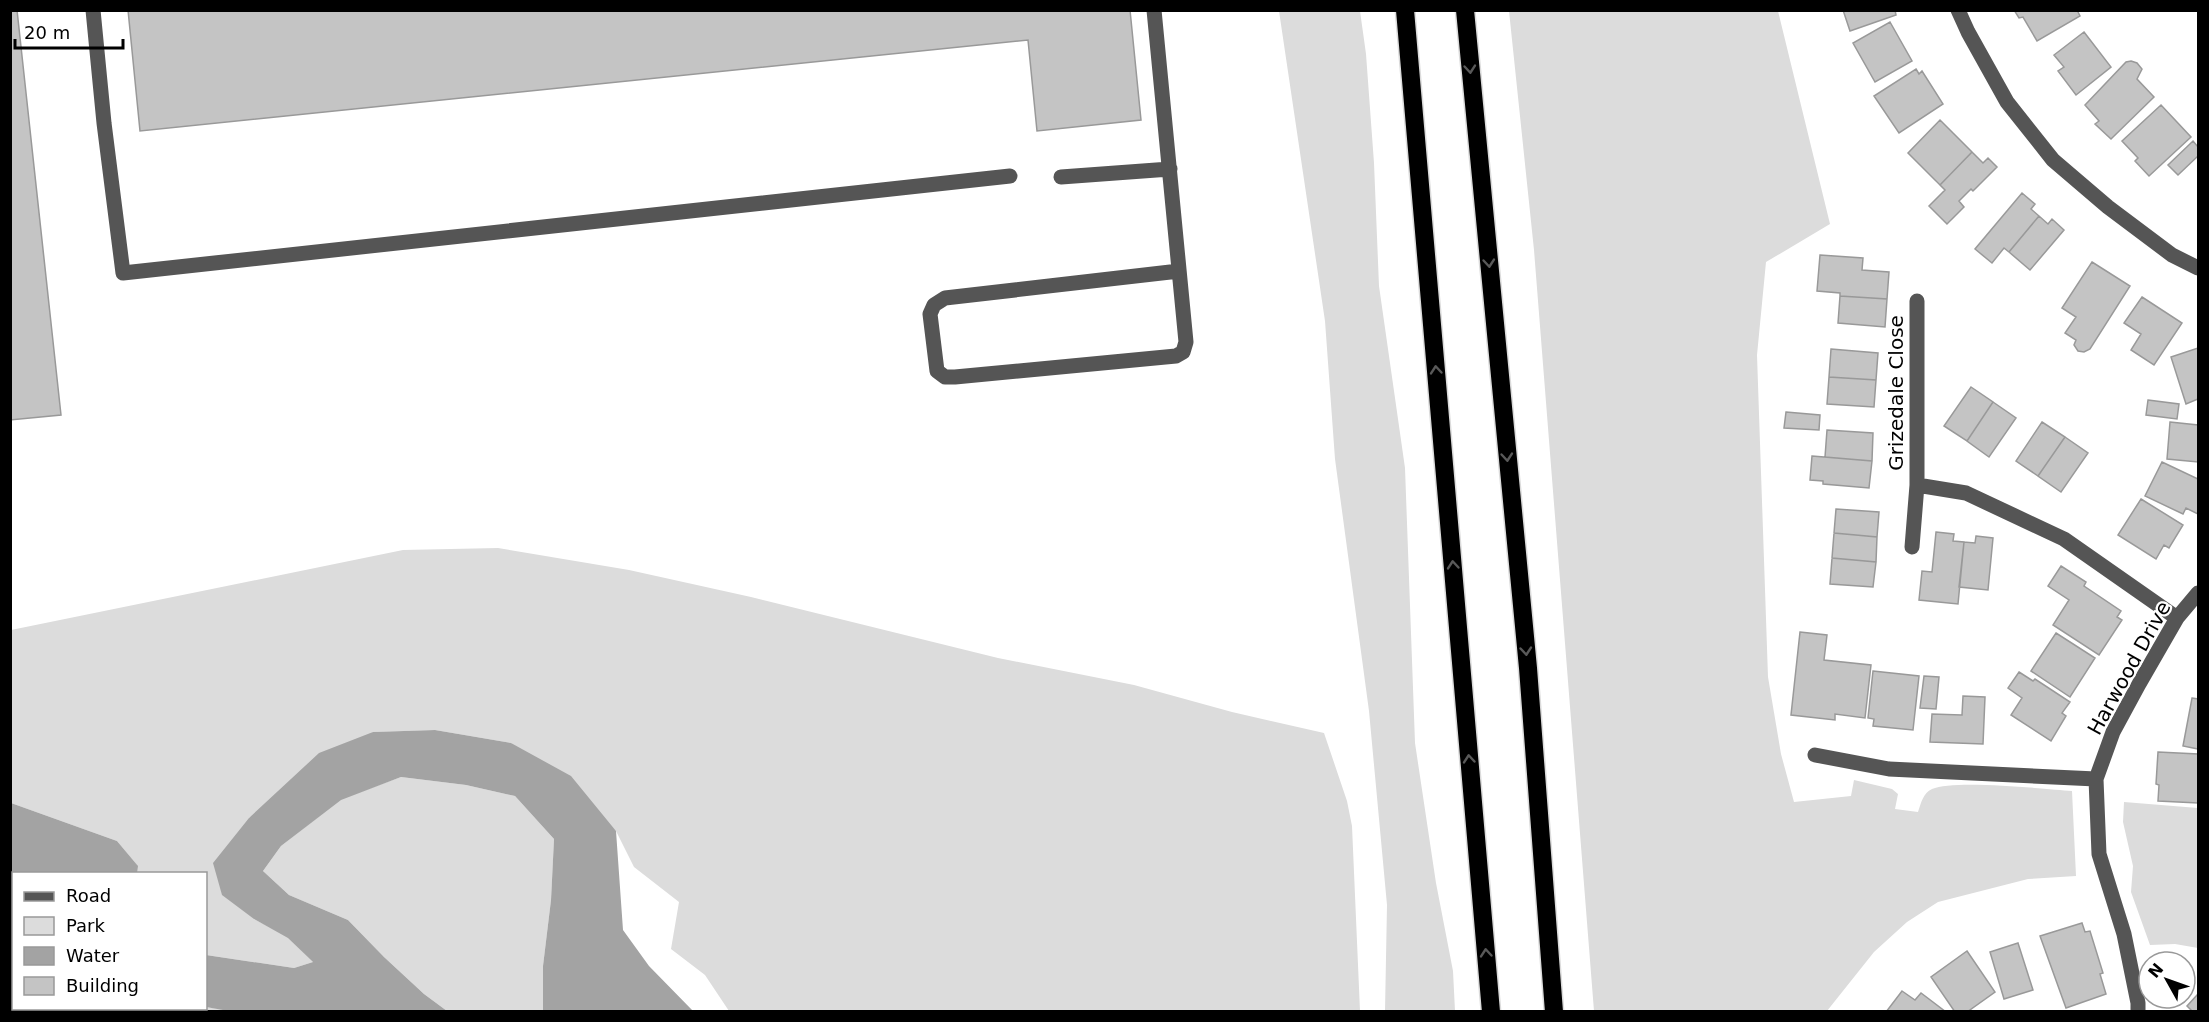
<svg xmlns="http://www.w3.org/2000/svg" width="2209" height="1022" viewBox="0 0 2209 1022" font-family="'DejaVu Sans',sans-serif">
<rect width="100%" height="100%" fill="#fff"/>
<!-- green -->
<path fill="#dcdcdc" d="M1279 11H1360L1366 54 1374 163 1379 286 1405 468 1415 743 1436 883 1453 971 1455 1011H1385L1387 905 1369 711 1335 459 1325 321Z
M1509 11H1778L1830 224 1766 262 1757 355 1768 677 1781 754 1794 802 1851 796 1854 780 1892 789 1898 794 1895 809 1918 812C1921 803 1923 793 1932 789 1955 779 2043 789 2072 791L2076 876 2028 879 1938 902 1907 922 1874 952 1827 1011H1594L1534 250Z
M498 548 629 570 751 597 998 658 1134 685 1232 712 1324 733 1347 801 1352 826 1360 1011H729L705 975 671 949 679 902 634 867 616 831 511 743 435 730 373 732 249 818 254 919 288 937 313 962 294 968 206 955V874L137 873V865L117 841 11 803V630L403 550Z
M401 777 466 785 515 796 554 839 551 900 543 966V1011H447L424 994 384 957 348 920 289 895 263 871 281 846 341 799Z
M2124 802 2198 808V948L2175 944 2150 945 2131 892 2133 866 2123 822Z
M10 997H13L14 1008H206V1007L234 1011H11Z"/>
<!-- water -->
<path fill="#a3a3a3" d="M435 730 511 743 571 776 616 831 623 930 649 966 693 1011H543V966L551 900 554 839 515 796 466 785 401 777 341 800 281 846 263 871 289 895 348 920 384 957 424 994 447 1011 234 1012 206 1007V955L294 968 313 962 288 938 254 919 222 895 213 863 249 818 319 753 373 732Z
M11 803 117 841 138 866 137 873 14 874 13 997H10Z"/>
<!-- building -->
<path fill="#c4c4c4" stroke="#999" stroke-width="1.5" d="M10 10H17L61 415 10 420Z
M128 10H1130L1141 120 1037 131 1028 40 140 131Z
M1843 10H1895L1896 15 1850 31Z
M2014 10H2077L2080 16 2037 41 2023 17 2019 18Z
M1890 22 1912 61 1875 82 1853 43Z
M2084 32 2111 67 2076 95 2058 71 2064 67 2054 55Z
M2131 61 2137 63 2142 69 2137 79 2154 97 2111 139 2095 124 2099 121 2085 105 2126 62Z
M1916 69 1919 74 1922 71 1943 104 1899 133 1874 96Z
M2161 105 2191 137 2149 176 2135 161 2138 158 2122 141Z
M1940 120 1972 152 1940 185 1908 153Z
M2193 141 2198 147V156L2178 175 2168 165Z
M1972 152 1983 163 1988 158 1997 167 1973 191 1971 189 1959 201 1964 207 1947 224 1929 206 1945 190 1940 185Z
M2022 193 2035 204 2031 209 2039 216 2009 252 2004 248 1992 263 1975 249Z
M2039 216 2048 224 2052 219 2064 230 2030 270 2009 252Z
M1820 255 1863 258 1862 270 1889 272 1887 299 1840 296V293L1817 291Z
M2092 262 2130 286 2090 349 2084 352 2078 351 2074 345 2076 340 2065 333 2076 317 2062 308Z
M1840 296 1887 299 1885 327 1838 323Z
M2142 297 2182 323 2154 365 2131 350 2141 334 2124 323Z
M2198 348V399L2186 404 2171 357Z
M1831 349 1878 353 1876 380 1829 377Z
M1829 377 1876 380 1874 407 1827 404Z
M1971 387 1993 402 1967 441 1944 426Z
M2148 400 2179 404 2177 419 2146 415Z
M1993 402 2016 418 1989 457 1967 441Z
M1786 412 1820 415 1819 430 1784 428Z
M2042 422 2065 437 2038 476 2016 461Z
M2170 422 2198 425V462L2167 459Z
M1827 430 1873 433 1872 461 1825 457Z
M2065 437 2088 453 2061 492 2038 476Z
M1812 456 1872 461 1869 488 1823 484V481L1810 480Z
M2162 462 2198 479V514L2186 508 2183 514 2145 496Z
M2141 499 2183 525 2169 548 2164 545 2156 559 2118 535Z
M1836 509 1879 512 1877 537 1834 533Z
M1936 532 1954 534 1953 541 1964 542 1958 604 1919 600 1922 571 1932 572Z
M1834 533 1877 537 1876 562 1832 558Z
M1976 536 1993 538 1988 590 1959 587 1964 542 1975 543Z
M1832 558 1876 562 1873 587 1830 584Z
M2061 566 2086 582 2084 586 2121 611 2117 617 2122 620 2099 655 2053 625 2069 600 2048 586Z
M1800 632 1827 635 1824 660 1871 665 1865 718 1835 714V720L1791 715Z
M2056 633 2095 658 2070 697 2031 671Z
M1873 671 1919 676 1913 730 1873 726 1874 719 1868 718Z
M2019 672 2033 681 2035 679 2070 702 2062 713 2066 716 2051 741 2011 715 2022 698 2008 688Z
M1924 676 1939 677 1936 709 1920 708Z
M1963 696 1985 697 1983 744 1930 742 1932 714 1962 715Z
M2192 698 2198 699V749L2183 746Z
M2158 752 2198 754V803L2158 801 2159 785 2156 784Z
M2082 923 2085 932 2090 931 2103 973 2100 974 2106 994 2066 1008 2040 936Z
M2018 943 2033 990 2004 999 1990 952Z
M1967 951 1995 992 1967 1012H1955L1931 977Z
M1902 991 1915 1000 1921 993 1946 1012H1886Z
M2198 994V1012H2193L2187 1006Z"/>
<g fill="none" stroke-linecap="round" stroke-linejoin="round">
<!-- highway casing -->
<g stroke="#dbdbdb" stroke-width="21">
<path id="highway" d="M1405 10 1491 1012
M1465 10 1528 668 1554 1012"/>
</g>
<!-- minor -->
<path stroke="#555" stroke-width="15" d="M93 10 104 123 123 273 1010 176
M1154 10 1186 342 1183 352 1176 356 955 377H945L937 371 930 314 934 305 945 298 1179 271
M1958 10 1968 32 2007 102 2053 160 2108 207 2172 255 2198 268
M1061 177 1170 169
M1917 301V485L1966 493 2064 539 2177 618
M1912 547 1917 485
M1815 755 1889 769 2096 779
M2138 1012V1003L2124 934 2099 854 2096 779 2113 732 2139 684 2177 618 2198 593"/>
<!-- highway -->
<use href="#highway" stroke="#000" stroke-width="18"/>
</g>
<!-- one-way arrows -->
<defs><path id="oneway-chevron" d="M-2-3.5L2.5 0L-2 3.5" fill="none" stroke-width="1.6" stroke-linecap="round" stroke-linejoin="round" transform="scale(1.5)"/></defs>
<g stroke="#595959">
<use href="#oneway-chevron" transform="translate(1470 69) rotate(85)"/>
<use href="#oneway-chevron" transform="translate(1489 263) rotate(85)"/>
<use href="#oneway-chevron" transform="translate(1436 370) rotate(-95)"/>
<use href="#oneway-chevron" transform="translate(1507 457) rotate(85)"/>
<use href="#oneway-chevron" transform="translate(1453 565) rotate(-95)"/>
<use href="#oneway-chevron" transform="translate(1526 651) rotate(85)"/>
<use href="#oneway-chevron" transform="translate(1469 759) rotate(-95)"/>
<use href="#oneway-chevron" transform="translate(1486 953) rotate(-95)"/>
</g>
<g text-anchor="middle" stroke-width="4.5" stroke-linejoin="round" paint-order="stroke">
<!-- street labels -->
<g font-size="20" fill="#000" stroke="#fff">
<text transform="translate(1896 393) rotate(-90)" y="7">Grizedale Close</text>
<text transform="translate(2129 668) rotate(-61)" y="7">Harwood Drive</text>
</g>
</g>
<!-- border -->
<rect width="2209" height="1022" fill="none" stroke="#000000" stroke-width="24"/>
<!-- legend -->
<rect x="12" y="872" width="195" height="138" fill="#ffffff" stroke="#999999" stroke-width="1.5"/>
<rect x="24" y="892" width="30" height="9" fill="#555555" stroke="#999999" stroke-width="1.5"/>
<text x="66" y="902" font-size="18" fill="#000000">Road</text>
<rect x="24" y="917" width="30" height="18" fill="#dcdcdc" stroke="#999999" stroke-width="1.5"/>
<text x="66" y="932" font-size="18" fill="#000000">Park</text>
<rect x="24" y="947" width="30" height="18" fill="#a3a3a3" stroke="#999999" stroke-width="1.5"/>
<text x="66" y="962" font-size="18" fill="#000000">Water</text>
<rect x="24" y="977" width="30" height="18" fill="#c4c4c4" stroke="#999999" stroke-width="1.5"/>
<text x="66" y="992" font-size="18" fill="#000000">Building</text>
<!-- north arrow -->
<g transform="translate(2167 980) rotate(310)"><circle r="28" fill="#ffffff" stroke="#999999" stroke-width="1.5"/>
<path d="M0-4.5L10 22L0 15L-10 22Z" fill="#000000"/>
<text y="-9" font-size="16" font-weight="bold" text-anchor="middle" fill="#000000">N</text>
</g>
<!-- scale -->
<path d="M15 39v9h108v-9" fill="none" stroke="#000000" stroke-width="3"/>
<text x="24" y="39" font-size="18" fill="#000000" stroke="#ffffff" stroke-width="4.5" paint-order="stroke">20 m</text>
</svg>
